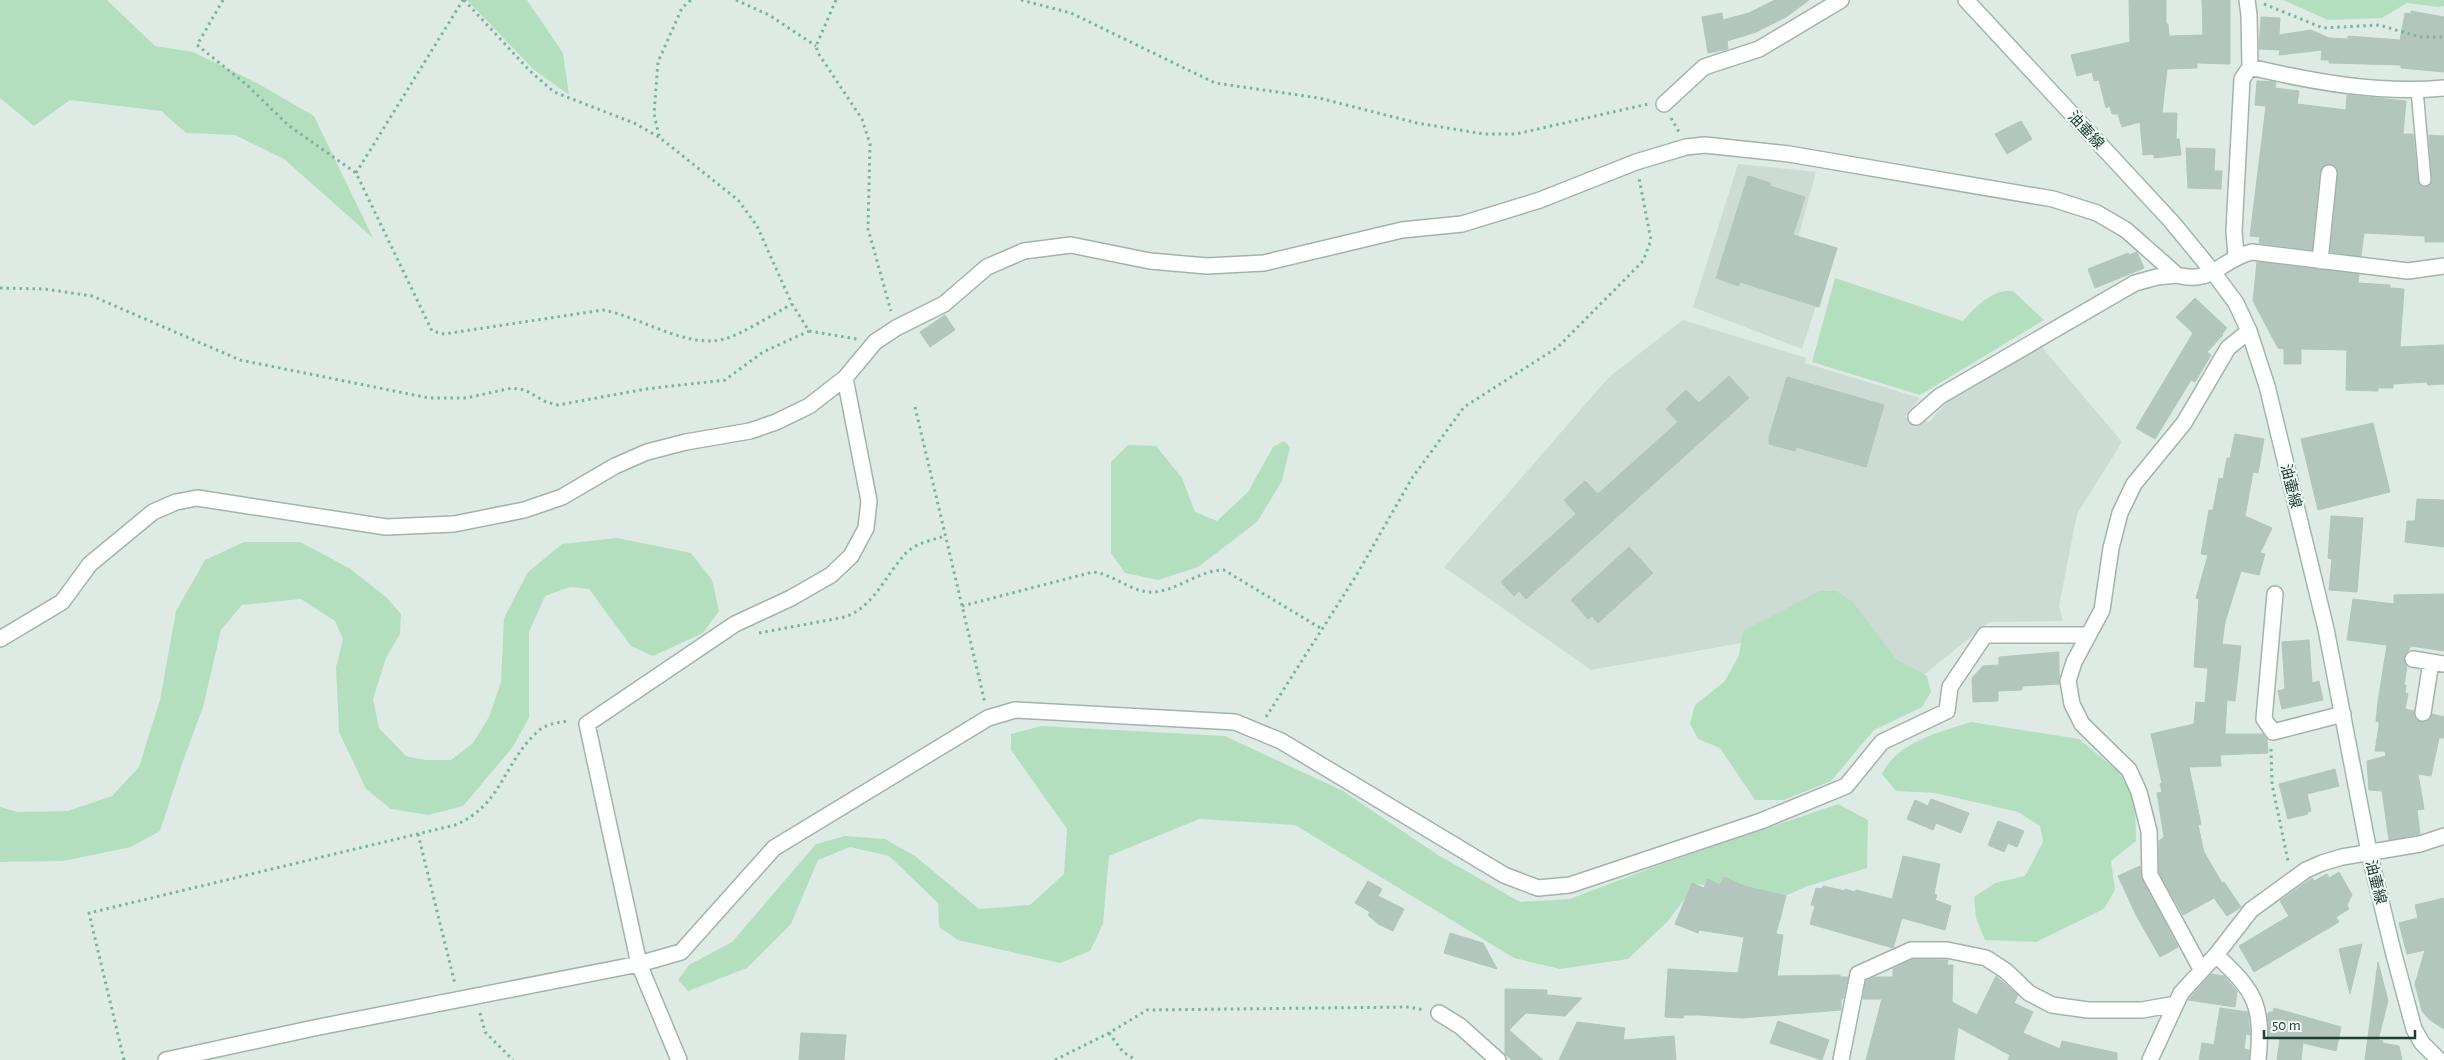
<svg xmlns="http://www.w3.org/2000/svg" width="2444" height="1060" viewBox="0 0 2444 1060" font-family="'Alegreya Sans','Noto Sans JP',sans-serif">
<rect width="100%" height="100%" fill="#deebe5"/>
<!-- built -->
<path fill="#ccdbd4" d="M1738 164 1816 172 1798 238 1835 248 1802 349 1693 307Z
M1683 320 1806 358 1805 363 1920 398 1905 417 1929 422 1955 393 2041 346 2122 442 2077 514 2059 606 2063 621 1989 622 1920 678 1825 628 1591 670 1444 567 1609 377Z"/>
<!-- green -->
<path fill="#b4dfbf" d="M0 0H107L155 46 193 52 257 83 314 116 373 238 284 159 235 135 186 133 161 111 70 100 34 126 0 98Z
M467 0H527L563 53 569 95 533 69Z
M2283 0H2444V6L2438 7 2407 3 2382 18 2328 20Z
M1835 278 1963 321C1976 307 1992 289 2013 291L2044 320 1920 395 1812 362Z
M1284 441 1290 447 1282 481 1257 522 1198 567 1158 580 1125 573 1111 553V462L1128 445 1156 446 1182 478 1195 512 1217 521 1248 492 1273 447Z
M617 538 691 553 712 580 719 611 703 633 653 656 631 646 589 589 570 587 545 596 529 632V718L512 748 463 806 429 815 391 809 366 789 339 732 336 667 343 639 335 621 301 599 242 605 221 630 203 707 183 761 160 831 131 847 63 861 0 862V807L18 812 68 811 112 796 139 767 160 700 176 611 205 560 244 542H300L349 568 386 597 401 614 400 634 386 658 373 699 379 728 406 756 425 760H451L473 743 489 717 501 682 504 618 528 572 562 544Z
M1820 591H1836L1853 602 1896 659 1927 676 1931 692 1922 707 1874 730 1831 781 1784 800H1755L1720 748 1698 739 1690 724 1695 705 1725 681 1739 655 1743 631Z
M1971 722 2079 739 2119 772 2135 801 2136 841 2111 861 2115 890 2104 909 2036 942 1985 940 1976 918 1974 897 1995 883 2025 876 2043 842 2040 826 2018 812 1935 793 1896 791 1882 774C1897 742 1940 732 1971 722Z
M1041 726 1225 736 1343 791 1438 855 1520 902 1570 899 1659 865 1838 804 1868 820 1867 868 1805 887 1783 897 1696 884 1668 921 1628 959 1560 969 1514 958 1295 825 1199 819 1109 856 1103 924 1090 951 1060 963 958 940 939 927 938 903 889 856 850 847 818 860 791 924 747 968 688 991 678 980 689 965 732 942 816 844 845 836 885 839 915 856 979 909 1030 905 1064 874 1067 829 1011 750V734Z"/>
<!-- building -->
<path fill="#b3c6be" stroke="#b0c6bc" d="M1775 0H1809L1786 17 1756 32 1727 41 1728 49 1708 53 1702 17 1722 13 1723 20 1749 13Z
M2129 0H2166V24H2168L2169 36 2203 35 2202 0H2230V64L2197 63V68L2167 69 2162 113H2177L2176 139H2179L2181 155 2154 158V154L2143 155 2140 122 2122 127 2118 114H2112L2110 106 2106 108 2099 80 2094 81 2092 72 2077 76 2071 55 2130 42Z
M2411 11 2444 17V72L2401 68V65L2329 63V60H2321L2322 50 2279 55 2280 50 2259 49 2261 17 2280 18 2279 35 2311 30 2329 38 2348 39V36L2400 40 2405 13 2411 14Z
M2257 81 2276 82 2275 88 2299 91 2297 104 2346 110 2347 95 2406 101 2403 134H2413L2418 181 2422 187 2430 186 2432 180 2429 135 2444 136V242H2425V236L2364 233 2361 256 2330 252 2338 174 2335 166 2329 164 2322 167 2320 172 2312 250 2259 243 2260 237 2250 236 2266 106 2255 105Z
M2021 121 2032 139 2007 154 1995 134Z
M2186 148 2215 149 2214 171H2222L2221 189 2188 188Z
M1748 176 1771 183 1770 186 1805 197 1793 235 1837 248 1819 307 1740 282 1739 286 1716 278Z
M2137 252 2144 268 2095 288 2088 269 2128 253 2129 255Z
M2257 262 2359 274 2358 283 2390 285V288L2404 289 2400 347 2444 345V384L2428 385 2427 382 2393 384V388H2378V391L2346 390 2347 350 2301 349V364H2284V349L2278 348 2253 301Z
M2195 298 2227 328 2222 334 2223 335 2207 352 2211 355 2195 382 2191 380 2155 439 2136 428 2193 333 2176 317Z
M945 315 955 330 930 347 920 332Z
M1729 376 1749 398 1526 599 1519 591 1514 596 1501 582 1576 514 1564 500 1585 481 1598 494 1678 422 1666 409 1686 390 1699 403Z
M1787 377 1884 405 1866 467 1796 447 1795 451 1769 444V437Z
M2373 423 2390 492 2318 510 2301 439Z
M2235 434 2264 439 2258 473 2253 472 2245 516 2272 528 2260 553 2265 554 2259 575 2241 571 2225 622 2222 644 2241 646 2235 701 2227 700 2225 734H2263L2267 739 2268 753 2220 755 2221 766 2189 767 2201 824 2198 825 2204 852 2222 883 2224 882 2241 907 2227 916 2214 898 2183 915 2159 873V841L2164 837 2157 793 2162 792 2160 784 2162 783 2151 734 2194 724 2196 702 2205 703 2208 668 2194 667 2199 599 2196 598 2208 555 2201 554 2209 510H2213L2219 478 2223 479 2227 458H2230Z
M2417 499 2444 500V547L2405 542 2407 521H2415Z
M2331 516 2363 518 2357 592 2329 590 2332 559 2328 558Z
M1629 547 1653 573 1598 623 1592 616 1588 619 1571 600Z
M2444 594V651L2411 646 2404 657 2407 666 2404 685H2406L2405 693 2408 694 2405 709 2414 711V717L2421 722H2427L2432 714 2444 717V738H2439L2431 776 2418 774 2424 809 2417 810 2420 834 2389 840 2382 791 2369 790 2367 761 2386 756 2385 751H2375L2379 726V722L2376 721 2378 702 2387 645 2347 640 2353 599 2394 604V595Z
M2309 640 2312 683 2319 681 2323 700 2282 709 2278 691 2285 689 2282 642Z
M2059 652V684L2022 686V690L1998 691V701L1973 702 1972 678 1983 666 1999 665V657Z
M2335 769 2339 786 2307 794 2311 811 2307 812 2308 814 2288 819 2279 784Z
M1931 799 1969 813 1961 833 1936 823 1933 830 1907 819 1915 800 1928 806Z
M1998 821 2024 831 2017 847 2008 843 2004 852 1988 845Z
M1903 856 1940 864 1934 894 1937 895 1935 900 1951 906 1945 930 1902 918 1893 948 1810 924 1815 906 1811 905 1816 888 1822 889 1823 886 1845 891V889L1855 892 1856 890 1892 899Z
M2140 866 2142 879 2178 947 2160 957 2136 915 2118 876Z
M2339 872 2352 895 2347 905 2349 909 2336 917 2339 922 2254 972 2239 946 2289 916 2280 901 2312 878 2314 881 2327 874 2329 878Z
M1724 877 1744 886 1786 896 1776 934 1783 935 1777 976 1840 975V977H1848L1843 999H1841V1010L1742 1018 1700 1015H1684L1683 1018 1665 1017 1668 969 1738 973 1744 937 1699 930 1698 933 1675 924 1692 883 1704 888 1708 879 1720 885Z
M1368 881 1382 889 1378 896 1404 909 1393 931 1378 924 1368 915 1370 912 1355 903Z
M2444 898V1029L2430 1020 2422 1011 2415 984 2425 950 2407 954 2399 923 2418 918 2415 905Z
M1450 933 1483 943 1497 969 1444 953Z
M2362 944 2350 994 2339 949Z
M1913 959 1948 960 1947 965H1953L1952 1002 1977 1015 1996 976 2018 995 2014 1003 2033 1012 2023 1033 2060 1049 2062 1041 2117 1053V1060H2008L2010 1055 1958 1027 1954 1060H1866L1882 999H1863L1866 981 1874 977H1893V969Z
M2378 962 2388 1001 2378 1040 2383 1041 2382 1043 2399 1046 2402 1060H2365Z
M2211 974 2224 976 2237 991 2235 1007 2188 1000Z
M1505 989 1547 990V995L1582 998 1565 1016 1526 1013 1509 1030 1543 1060H1512L1505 1054Z
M2220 1008 2248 1012 2250 1035 2246 1034 2244 1049 2249 1050V1060H2199L2202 1043 2214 1045Z
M2274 1008 2341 1027 2336 1051 2303 1043 2301 1060H2277L2280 1039 2269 1037 2267 1015 2269 1012H2273Z
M1778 1021 1829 1040 1822 1060 1770 1043Z
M1577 1022 1625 1028 1623 1040 1674 1036 1676 1060H1559Z
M801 1033 846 1035 844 1060H799Z"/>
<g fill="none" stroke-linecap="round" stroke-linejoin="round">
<!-- lane casing -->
<g stroke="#a1b3ac" stroke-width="14">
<path id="lane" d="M2417 90 2425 180"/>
</g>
<!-- street casing -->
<g stroke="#a1b3ac" stroke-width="18">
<path id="street" d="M2250 67C2314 82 2379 94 2444 88
M1664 104 1704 67 1759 49 1841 0
M2236 256 2234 231 2242 79 2250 67 2249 15 2247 0
M2320 261 2329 173
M1916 417 1940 396 2135 283 2157 277 2177 275
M2275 594 2264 719 2273 732 2343 714
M0 639 62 602 90 564 153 512 176 502 197 498 386 527 454 524 524 510 562 497 615 466 647 452 686 442 750 431 776 422 809 406 845 378 875 342 896 328 944 304 987 267 1024 251 1071 245 1150 261 1207 266 1264 263 1402 230 1462 224 1540 200 1636 162 1686 147 1705 145 1789 154 2053 199 2097 213 2126 230 2177 275C2213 285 2219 260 2252 252L2408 271 2444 266
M2413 659 2444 664
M2423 713 2431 662
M2216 955C2256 992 2263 1005 2258 1060
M2201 969 2150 875 2149 831 2139 792 2129 770 2082 724 2072 704 2068 681 2074 662 2102 610 2111 548 2120 513 2134 484 2184 423 2228 348 2249 331
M1439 1013 1460 1026 1498 1060
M166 1060 314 1028 639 964 681 952 774 848 988 718 1015 710 1235 722 1281 741 1504 875 1538 888 1570 885 1761 821 1846 786 1882 742 1947 711 1950 687 1985 635H2088
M679 1060 639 964 587 724 735 624 791 598 831 575 851 556 866 528 869 501 845 378
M1841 1060 1858 974 1911 950H1947L1986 958 2006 971 2029 993 2052 1005 2088 1010H2142L2176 1004
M2150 1060 2181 993 2216 955 2251 910 2306 870 2322 863 2342 857 2420 844 2444 836"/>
</g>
<!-- secondary casing -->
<g stroke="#9cb8ae" stroke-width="18">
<path id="secondary" d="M1966 0 2172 222 2213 272 2236 303 2249 331 2267 386 2326 629 2369 852 2393 951 2414 1029 2422 1043 2439 1060"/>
</g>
<!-- path -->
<path stroke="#7bb3a0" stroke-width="3" stroke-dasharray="2.5 4" stroke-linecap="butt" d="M223 0 197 45 247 85 288 125 356 173 432 331 444 334 603 310C641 317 687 349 724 339 741 335 775 313 792 304
M464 0 530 71 554 92 634 123 659 137 738 200 757 226 792 304 809 331 857 339
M736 0 769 15 816 46
M836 0 816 46 818 53 862 119 870 144 868 229 891 311
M1021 0 1071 13 1215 83 1319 98 1417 123 1484 134H1516L1648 104
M2264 4 2323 28 2379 25 2420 37H2444
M1671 118 1679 132
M659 136 654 114 658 62 682 8 691 0
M356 173 463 0
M0 288 45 289 92 296 240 360 429 398H466L512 388 525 390 546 402 558 405 646 389 725 380 763 352 809 331
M915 407 985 703
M962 606 1093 572C1114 574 1133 594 1154 592 1179 590 1199 570 1224 570L1322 629
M759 633 845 617C874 607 886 574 906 553 916 543 932 540 945 536
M1266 717 1356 576 1412 478 1464 407 1558 347 1643 261 1651 240 1639 178
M2271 749 2272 784 2288 861
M418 834 455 984
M480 1013 485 1032 513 1060
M1109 1033 1123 1052 1136 1060
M124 1060 89 913 455 825C501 806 503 765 535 734 544 724 558 722 570 721
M1055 1060 1109 1033 1147 1010 1409 1007 1424 1010"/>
<!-- lane -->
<use href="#lane" stroke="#fff" stroke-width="11"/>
<!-- street -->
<use href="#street" stroke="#fff" stroke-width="15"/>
<!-- secondary -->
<use href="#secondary" stroke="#fff" stroke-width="15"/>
</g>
<g text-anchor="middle" stroke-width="4.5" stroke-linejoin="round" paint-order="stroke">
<!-- street labels -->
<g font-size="15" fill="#1e3d34" stroke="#eff8f3">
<text transform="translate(2086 130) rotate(47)" y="5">油壷線</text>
<text transform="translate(2291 486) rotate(76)" y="5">油壷線</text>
<text transform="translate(2376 882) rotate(76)" y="5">油壷線</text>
</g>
</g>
<!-- scale -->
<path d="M2264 1030v8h151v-8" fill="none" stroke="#1e3d34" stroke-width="2.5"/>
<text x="2272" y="1030" font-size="15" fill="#1e3d34" stroke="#eff8f3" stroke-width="4" paint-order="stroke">50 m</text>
</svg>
